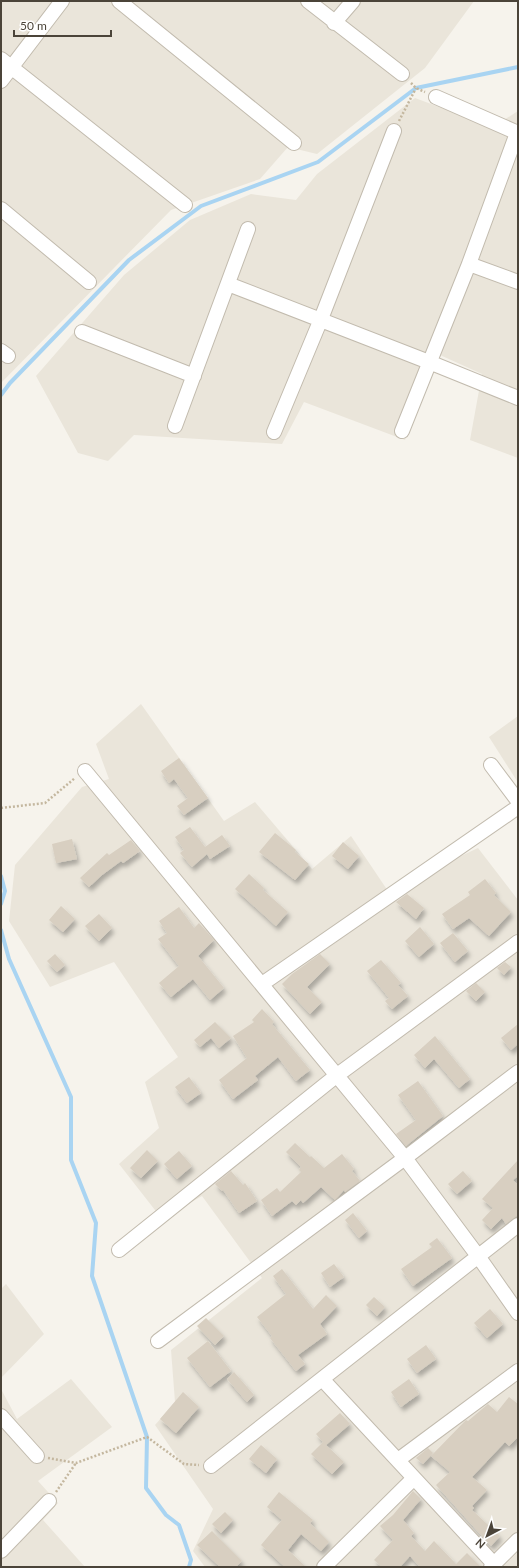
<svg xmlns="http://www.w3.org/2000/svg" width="519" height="1568" viewBox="0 0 519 1568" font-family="Lato,sans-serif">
<defs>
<filter id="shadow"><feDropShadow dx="2.5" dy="4.5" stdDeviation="2" flood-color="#0004"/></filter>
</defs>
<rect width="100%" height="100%" fill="#f6f3ec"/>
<!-- residential -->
<path fill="#eae5da" d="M1 1H474L425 68 317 154 288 147 260 179 171 210 1 383Z
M415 98 493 127 518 111V458L470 440 482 374 440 355 405 440 304 402 282 444 134 435 108 461 78 453 36 376 124 275 190 220 251 194 296 200 317 174Z
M141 704 224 821 255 802 312 869 351 836 394 900 427 872 478 848 518 900V1567H205L193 1551 213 1509 155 1425 175 1402 171 1350 262 1278 202 1196 162 1219 119 1164 159 1128 145 1082 178 1057 114 962 50 987 9 921 15 865 82 787 109 779 96 744Z
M518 716V781H517L489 737Z
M6 1284 44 1334 1 1378V1289Z
M71 1379 112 1427 38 1481 58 1503 43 1520 85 1567H1V1389L17 1419Z"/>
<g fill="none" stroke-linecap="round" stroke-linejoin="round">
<!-- stream -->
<path stroke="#a9d4f2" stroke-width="4" d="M1 395 10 383 129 260 201 206 318 162 416 88 518 67
M1 876 5 891 1 904
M1 930 9 959 71 1097V1160L96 1223 92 1276 147 1437 146 1488 166 1515 179 1525 191 1560 189 1567"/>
</g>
<!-- building -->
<path fill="#d8cfc1" filter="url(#shadow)" d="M179 758 208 798 184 815 177 806 188 798 174 779 169 783 161 771Z
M190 827 205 847 222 835 230 846 210 859 207 854 192 867 180 853 184 850 175 837Z
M275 833 296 850 295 852 309 864 295 880 259 852Z
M72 839 77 859 56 863 52 844Z
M131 840 140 851 123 863 121 861 102 875 89 887 80 878 107 853 109 855Z
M343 842 359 856 348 869 332 856Z
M249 874 264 888 263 890 288 912 276 926 235 889Z
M485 879 496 893 494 895 511 912 489 936 469 918 453 929 442 914 470 895 468 892Z
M407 894 424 908 416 919 396 902Z
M61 906 75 919 63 932 49 920Z
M179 907 194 928 199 923 214 940 198 956 224 988 210 1000 193 979 171 997 159 983 179 966 158 939 167 933 159 921Z
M99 914 112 928 99 941 85 926Z
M420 927 434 944 419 957 405 941Z
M453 933 468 951 455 962 440 943Z
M55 954 65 965 57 972 47 961Z
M320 954 330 964 307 987 322 1002 310 1014 282 984 292 974Z
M381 960 401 983 398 985 408 996 392 1009 385 1001 389 998 367 971Z
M505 962 511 967 504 975 497 968Z
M476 983 485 992 476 1001 466 991Z
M262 1009 274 1022 272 1024 310 1070 296 1081 278 1057 255 1076 258 1080 233 1099 219 1080 247 1058 233 1036 254 1022 252 1020Z
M215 1022 231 1038 219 1048 211 1038 200 1047 194 1040Z
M518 1024V1044L511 1050 501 1038Z
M435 1036 470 1079 459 1088 434 1059 425 1068 414 1055Z
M189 1077 201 1093 187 1103 175 1087Z
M418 1081 443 1116 406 1146 396 1134 416 1120 398 1095Z
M295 1143 310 1157 311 1156 324 1168 342 1154 354 1169 352 1171 360 1181 345 1192 344 1190 335 1200 321 1187 303 1203 301 1200 296 1205 292 1201 272 1216 261 1200 277 1188 280 1192 301 1172 299 1170 301 1167 286 1152Z
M147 1150 158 1161 141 1178 130 1168Z
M179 1151 192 1166 177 1179 164 1164Z
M518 1160V1176L513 1180 518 1185V1215L506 1224 502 1218 491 1229 482 1220 493 1208 482 1199Z
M231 1171 243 1185 245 1183 257 1201 239 1213 223 1190 222 1191 215 1184Z
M463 1171 472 1181 457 1194 448 1184Z
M353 1213 367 1231 359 1238 345 1220Z
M437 1238 452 1258 413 1286 401 1269 432 1247 429 1244Z
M334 1264 344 1277 330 1287 321 1273Z
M282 1269 313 1309 326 1295 337 1306 320 1324 327 1334 298 1355 305 1364 296 1371 270 1338 272 1336 257 1317 286 1294 273 1276Z
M374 1297 385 1307 377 1316 366 1305Z
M490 1309 503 1324 487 1338 474 1323Z
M206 1318 224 1336 215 1345 197 1326Z
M208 1341 231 1371 210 1387 187 1358Z
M426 1345 436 1359 417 1373 407 1359Z
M234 1372 254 1395 247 1402 227 1379Z
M409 1379 419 1394 401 1407 391 1392Z
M183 1392 199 1407 176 1433 160 1419Z
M509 1397 518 1404V1437L509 1446 505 1442 472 1477 487 1490 472 1506 474 1508 472 1510 500 1536 491 1546 436 1485 450 1472 431 1456 466 1420 468 1421 488 1404 497 1412Z
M340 1413 350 1424 326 1445 344 1462 332 1474 311 1454 323 1442 316 1434Z
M261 1445 277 1459 266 1473 249 1459Z
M428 1448 433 1453 423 1464 416 1458Z
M413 1491 421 1499 403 1520 414 1533 411 1536 425 1551 434 1541 456 1564 467 1553 481 1567H420L410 1556 400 1567H382L374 1560 393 1540 380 1526 393 1515Z
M279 1492 313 1520 310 1523 329 1542 321 1551 301 1534 288 1550 306 1567H285L261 1545 282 1520 267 1507Z
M225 1512 233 1520 221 1533 212 1524Z
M212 1531 242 1561 236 1567H220L197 1545Z"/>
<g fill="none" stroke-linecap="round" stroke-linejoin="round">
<!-- minor casing -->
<g stroke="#c2bbae" stroke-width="16">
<path id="minor" d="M119 1 294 143
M308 1 402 74
M334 23 353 1
M1 59 185 205
M1 81 62 1
M436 97 518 133
M1 209 89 282
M469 264 518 282
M228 284 429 362 518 398
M82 332 194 376
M1 351 8 356
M175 426 248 229
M402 431 469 264 517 133
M274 432 321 319 394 131
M491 765 518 801
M85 771 405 1158 478 1256 518 1313
M262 984 518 807
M119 1250 336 1076 518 942
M158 1341 405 1158 518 1072
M323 1380 494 1564
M1 1416 37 1456
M398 1460 518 1371
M211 1466 518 1225
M1 1551 49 1501
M324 1567 413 1479
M491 1567 518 1540"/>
</g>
<!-- path -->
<path stroke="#c4b79f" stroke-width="2.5" stroke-dasharray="2 2" stroke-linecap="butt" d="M411 83 416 88 425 92
M399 121 416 88
M1 808 45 803 75 778
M48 1458 76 1463 147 1437 184 1464 199 1465
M56 1492 76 1463"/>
<!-- minor -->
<use href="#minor" stroke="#fff" stroke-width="14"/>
</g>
<!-- border -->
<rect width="519" height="1568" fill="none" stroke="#4b4439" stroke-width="4"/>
<!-- north arrow -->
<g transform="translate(487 1536) rotate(221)" stroke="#ffffff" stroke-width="3" paint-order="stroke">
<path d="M0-3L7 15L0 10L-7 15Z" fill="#4b4439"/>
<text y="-6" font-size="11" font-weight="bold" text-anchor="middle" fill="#4b4439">N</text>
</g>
<!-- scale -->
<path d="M14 30v6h97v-6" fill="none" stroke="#4b4439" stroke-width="2"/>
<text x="20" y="30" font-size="12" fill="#4b4439" stroke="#ffffff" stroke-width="3" paint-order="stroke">50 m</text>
</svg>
